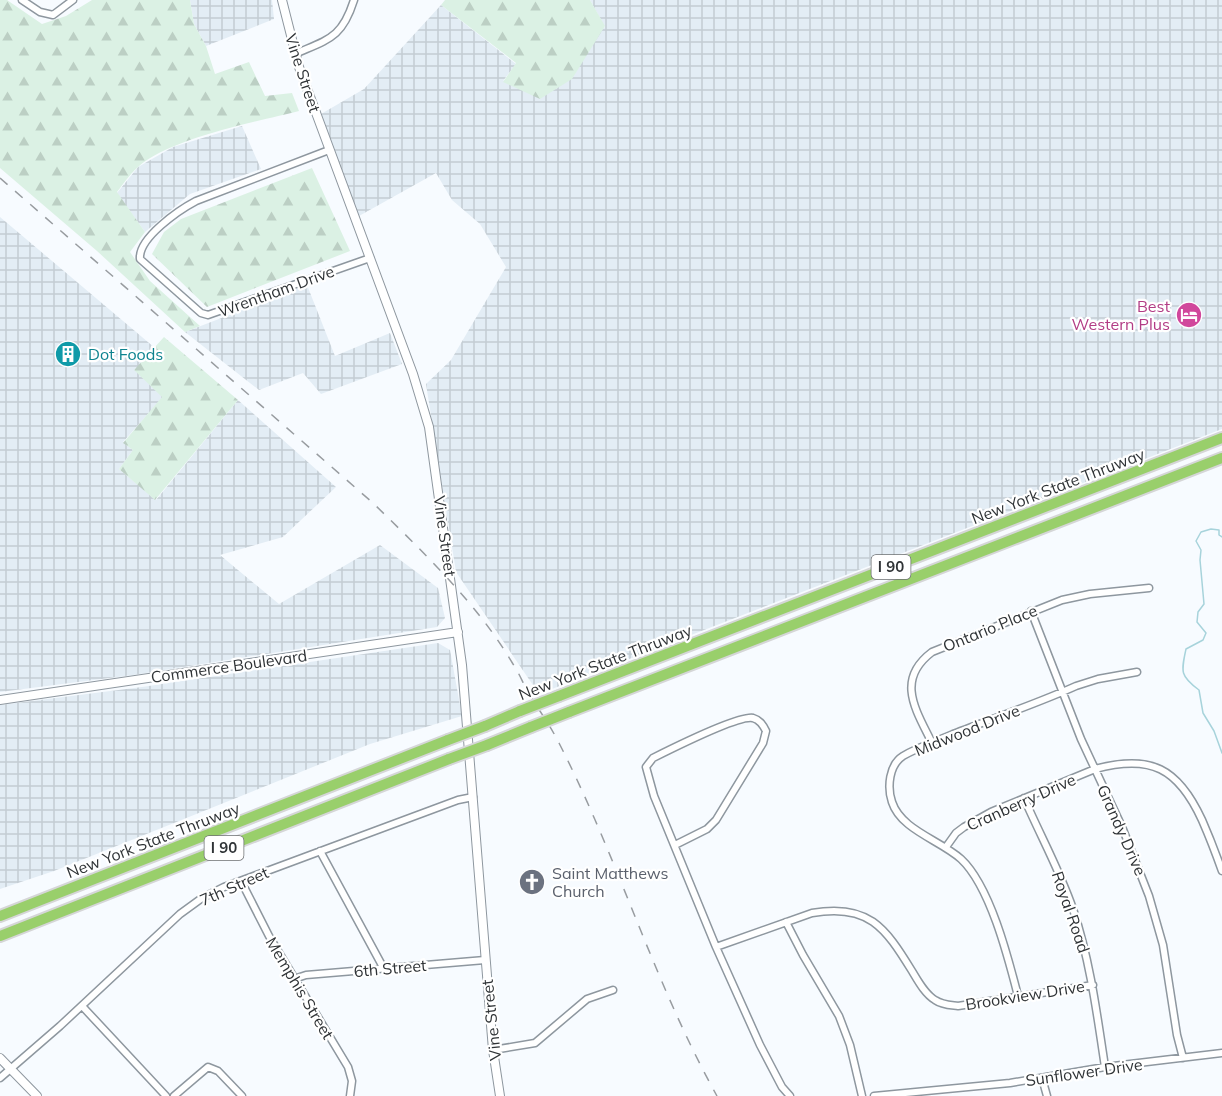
<svg xmlns="http://www.w3.org/2000/svg" width="1222" height="1096" viewBox="0 0 1222 1096" font-family="Mulish,sans-serif">
<defs>
<pattern id="industrial-grid" width="8" height="8" patternUnits="userSpaceOnUse" patternTransform="scale(1.5)"><rect width="8" height="8" fill="#e3edf5"/><path d="M0 4h8M4 0v8" fill="none" stroke="#c3ccd3"/></pattern>
<pattern id="forest-firs" width="22" height="20" patternUnits="userSpaceOnUse" patternTransform="scale(1.5)"><rect width="22" height="20" fill="#dbf1e4"/><path d="M5 1l3.5 6h-7zM16 11l3.5 6h-7z" fill="#bccfc4"/></pattern>
</defs>
<rect width="100%" height="100%" fill="#f7fbff"/>
<!-- industrial -->
<path fill="url(#industrial-grid)" d="M190 0H272L274 19 206 46 194 24Z
M590 0H1222V429L539 694 456 572 426 384 451 360 506 267 480 224 452 200 436 173 359 216 321 114 364 89 441 5 516 64 503 81 605 27Z
M242 126 261 169 190 194 145 232 117 193 138 167 173 147Z
M0 217 155 348 135 370 163 397 123 442 133 450 119 469 156 500 238 400 336 487 283 537 220 555 279 604 380 545 438 588 445 618 437 627 133 675 0 692Z
M307 285 335 356 390 333 402 364 321 394 303 373 259 390 185 332Z
M438 643 450 650 462 716 370 744 169 825 54 871 0 889V705L142 687Z"/>
<!-- forest -->
<path fill="url(#forest-firs)" d="M0 0H7L42 24 66 16 92 0H190L194 24 206 46 215 74 249 62 265 96 292 93 299 111C256 122 171 138 138 167 130 174 123 184 117 192L145 232 130 252 150 281 200 326 185 332 97 251 0 168Z
M445 0H590L605 26 572 79 540 99 503 82 516 63 441 5Z
M312 168 350 251 207 307 152 254 164 232 181 219Z
M164 337 238 400 155 500 119 469 133 450 123 443 162 397 134 370Z"/>
<g fill="none" stroke-linecap="round" stroke-linejoin="round">
<!-- stream -->
<path stroke="#a7d3db" stroke-width="1.5" d="M1222 537 1219 535V530L1211 529 1201 532 1196 541 1201 550 1200 560 1204 604 1198 612 1197 622 1206 633 1203 640 1186 649C1181 672 1180 676 1199 690L1203 713 1214 731 1222 753"/>
<!-- minor casing -->
<g stroke="#8e979f" stroke-width="9">
<path id="minor" d="M22 0 40 12 53 15 73 0
M295 54C329 39 342 38 354 0
M329 150 196 201C179 210 138 238 140 259L201 313 208 315 370 258
M1031 611 1081 739 1122 827 1149 896 1163 945 1177 1035 1183 1058
M932 743C916 710 895 680 932 652L1062 600 1090 594 1149 588
M1024 798C1040 835 1060 871 1073 909 1090 960 1097 1014 1105 1067
M675 845 707 829 716 820 763 743 766 731C763 725 760 720 753 718 739 715 669 750 653 758L646 767 654 796 716 947 760 1045 782 1087 790 1096
M946 847 956 833 964 827 991 812 1095 769C1151 754 1178 768 1202 820 1209 836 1216 854 1222 871
M320 851 384 969
M241 881 269 936 348 1067 352 1081 350 1096
M786 922 803 955 839 1016 850 1045 862 1096
M716 947 812 913C868 903 885 927 912 971 918 981 925 994 935 1000 942 1005 950 1005 958 1006L1093 985
M294 979 306 975 485 960
M1018 996C1008 957 990 886 961 859 940 840 901 830 892 802 887 787 889 765 903 756 918 747 937 741 953 734 994 718 1036 704 1076 686L1098 679 1137 672
M82 1006 166 1096
M493 1050 535 1043 587 999 613 990
M0 1078 60 1026 180 914 202 898 224 887 458 800 473 797
M1042 1078 1047 1096
M174 1096 208 1067 218 1071 242 1096
M874 1096 1010 1083 1105 1067 1222 1053"/>
</g>
<!-- tertiary casing -->
<g stroke="#8e979f" stroke-width="10">
<path id="tertiary" d="M282 0 299 67 413 374 429 427 462 665 493 1050 500 1096
M0 700 458 632
M0 1058 37 1096"/>
</g>
<!-- motorway casing -->
<g stroke="#d5d6d7" stroke-width="14">
<path id="motorway" d="M559 696 1222 438
M569 712 1222 458
M485 726 520 711
M487 745 531 727
M0 916 448 740
M0 936 449 759"/>
</g>
<!-- minor -->
<use href="#minor" stroke="#fff" stroke-width="6"/>
<!-- tertiary -->
<use href="#tertiary" stroke="#fff" stroke-width="8"/>
<!-- motorway -->
<use href="#motorway" stroke="#99cf6b" stroke-width="10"/>
<!-- rail -->
<path stroke="#989ca0" stroke-width="1.5" stroke-dasharray="10 10" stroke-linecap="butt" d="M0 178 373 503C423 552 477 603 513 664 519 673 523 683 528 692 538 709 550 725 559 743 618 858 654 983 717 1096"/>
<!-- motorway-bridge casing -->
<g stroke="#d5d6d7" stroke-width="14" stroke-linecap="butt">
<path id="motorway-bridge" d="M520 711 559 696
M531 727 569 712
M448 740 485 726
M449 759 487 745"/>
</g>
<!-- motorway-bridge -->
<use href="#motorway-bridge" stroke="#99cf6b" stroke-width="10"/>
</g>
<!-- icons -->
<defs>
<g id="hotel-disc" transform="scale(1.35)"><circle r="9.5" fill="#d1479c" stroke="#fff"/><path d="M-6-4.5h1.5V1H6V5H4.5V3h-9V5H-6ZM-4 0a1.8 1.8 0 1 1 3.6 0ZM.5 0V-2.5h3Q6-2.5 6 0Z" fill="#fff"/></g>
<g id="building-disc" transform="scale(1.35)"><circle r="9.5" fill="#0f9aa8" stroke="#fff"/><path d="M-4-6H4V6H1V3H-1V6H-4ZM-2.5-4.3h1.7v1.8h-1.7ZM.8-4.3h1.7v1.8H.8ZM-2.5-1h1.7V.8h-1.7ZM.8-1h1.7V.8H.8Z" fill="#fff"/></g>
<g id="church-disc" transform="scale(1.35)"><circle r="9.5" fill="#6b7280" stroke="#fff"/><path d="M-1.2-6h2.4v3.5h3.3v2.4h-3.3V6h-2.4V-.1h-3.3v-2.4h3.3Z" fill="#fff"/></g>
</defs>
<g fill-rule="evenodd">
<use href="#hotel-disc" x="1189" y="315"/>
<use href="#building-disc" x="68" y="354"/>
<use href="#church-disc" x="532" y="882"/>
</g>
<g text-anchor="middle" stroke-width="4.5" stroke-linejoin="round" paint-order="stroke">
<!-- shield labels -->
<g fill="#fff" stroke="#6d7072" stroke-width="1.5">
<rect x="871.5" y="555" width="39" height="24" rx="4.5"/>
<rect x="204.5" y="836" width="39" height="24" rx="4.5"/>
</g>
<g font-size="15" font-weight="bold" fill="#2f3336">
<text x="891" y="572">I 90</text>
<text x="224" y="853">I 90</text>
</g>
<!-- street labels -->
<g font-size="16" fill="#2f3336" stroke="#fff">
<text transform="translate(303 73) rotate(72)" y="6">Vine Street</text>
<text transform="translate(276 291) rotate(-20)" y="6">Wrentham Drive</text>
<text transform="translate(1058 486) rotate(-21)" y="6">New York State Thruway</text>
<text transform="translate(445 536) rotate(82)" y="6">Vine Street</text>
<text transform="translate(990 628) rotate(-22)" y="6">Ontario Place</text>
<text transform="translate(605 662) rotate(-21)" y="6">New York State Thruway</text>
<text transform="translate(229 666) rotate(-8)" y="6">Commerce Boulevard</text>
<text transform="translate(967 730) rotate(-22)" y="6">Midwood Drive</text>
<text transform="translate(1021 802) rotate(-24)" y="6">Cranberry Drive</text>
<text transform="translate(1122 830) rotate(66)" y="6">Grandy Drive</text>
<text transform="translate(153 840) rotate(-21)" y="6">New York State Thruway</text>
<text transform="translate(234 886) rotate(-24)" y="6">7th Street</text>
<text transform="translate(1071 912) rotate(71)" y="6">Royal Road</text>
<text transform="translate(390 968) rotate(-5)" y="6">6th Street</text>
<text transform="translate(300 988) rotate(59)" y="6">Memphis Street</text>
<text transform="translate(1025 995) rotate(-9)" y="6">Brookview Drive</text>
<text transform="translate(491 1020) rotate(-96)" y="6">Vine Street</text>
<text transform="translate(1084 1072) rotate(-8)" y="6">Sunflower Drive</text>
</g>
<!-- hotel labels -->
<g font-size="16" fill="#b23c85" stroke="#fff" text-anchor="end">
<text x="1170" y="312">Best<tspan x="1170" dy="18">Western Plus</tspan></text>
</g>
<!-- culture labels -->
<g font-size="16" fill="#0d838f" stroke="#fff" text-anchor="start">
<text x="88" y="360">Dot Foods</text>
</g>
<!-- worship labels -->
<g font-size="16" fill="#5b616d" stroke="#fff" text-anchor="start">
<text x="552" y="879">Saint Matthews<tspan x="552" dy="18">Church</tspan></text>
</g>
</g>
</svg>
